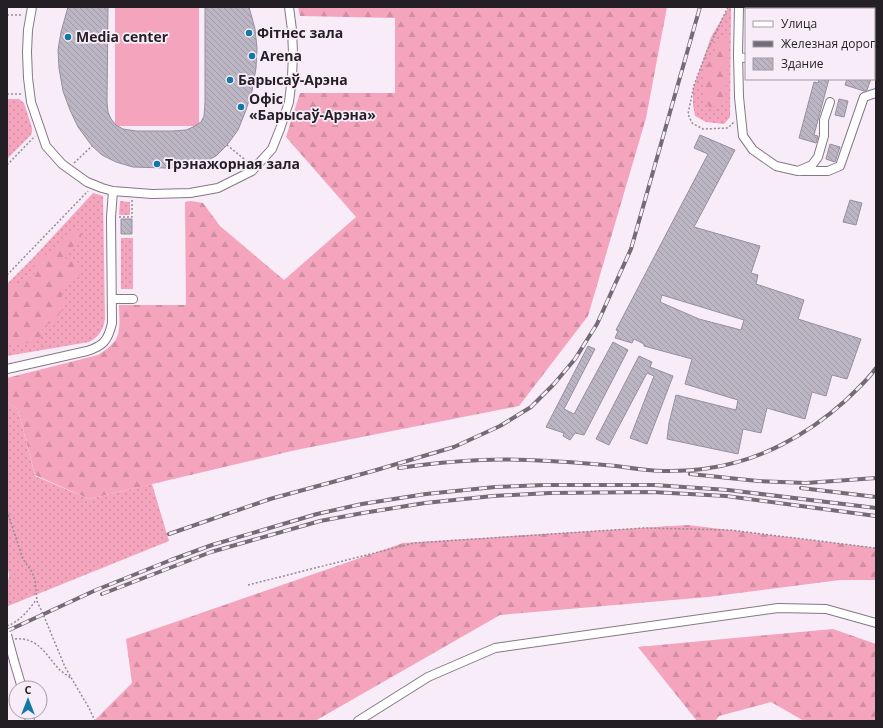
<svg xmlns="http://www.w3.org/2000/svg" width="883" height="728" viewBox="0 0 883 728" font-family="'Open Sans',sans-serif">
<defs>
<pattern id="grass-dots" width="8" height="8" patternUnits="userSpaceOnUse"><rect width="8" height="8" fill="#f4a4bc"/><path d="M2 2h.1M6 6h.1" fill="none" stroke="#d18da1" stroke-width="1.8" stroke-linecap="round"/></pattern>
<pattern id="forest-firs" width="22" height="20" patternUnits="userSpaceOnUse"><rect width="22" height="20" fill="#f4a4bc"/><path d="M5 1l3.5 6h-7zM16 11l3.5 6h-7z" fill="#d18da1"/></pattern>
<pattern id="building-back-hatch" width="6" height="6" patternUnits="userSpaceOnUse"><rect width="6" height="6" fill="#bcb5c4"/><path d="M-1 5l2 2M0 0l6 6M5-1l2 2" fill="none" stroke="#a19ba8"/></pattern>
</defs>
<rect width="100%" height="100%" fill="#f8ecf9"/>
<!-- grass -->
<path fill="url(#grass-dots)" d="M729 7H731L730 117 724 124 706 122 695 116 693 105V89L711 37Z
M7 99H19L24 103 32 128V132L31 135 7 159Z
M93 193 103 196 105 319C103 330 99 337 89 342L7 356V284L33 258Z
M120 201 130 202V215H119Z
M121 238H133V289H121Z
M7 402 18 410 35 476 89 499 152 484 169 541 8 606 7 603C7 597 6 591 7 585 8 579 11 575 7 569Z"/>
<!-- forest -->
<path fill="url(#forest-firs)" d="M298 7H667L646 118 588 316 519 406 296 450 89 499 35 475 18 410 7 402V378L98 355C103 352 109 348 113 343 122 334 119 317 119 305H186L185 202 191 201 203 203 220 226 284 280 356 217 286 137 300 93H395V18L300 16Z
M727 37 726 104 720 106 709 107 705 99 703 86 704 69 712 57 718 42Z
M74 229 81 231V238C77 242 67 253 65 258 69 261 74 260 79 263L80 275 75 281C65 282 65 285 61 294L64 301 63 308 55 320 43 327C42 329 43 331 42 334 38 346 21 342 11 344L7 349V290H9L13 284 17 283H24L28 279 33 276 35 272 34 262C39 258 44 254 51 254L55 250C57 242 67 233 74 229Z
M688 525 876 548V580H840L708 597 500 615 315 721H94L132 683 126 639 403 543Z
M833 629 876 644V721H804L771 702 719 716 715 721H697L638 647Z"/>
<!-- garden -->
<path fill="#f4a4bc" d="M115 7H199V126H115Z"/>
<!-- building -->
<path fill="url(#building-back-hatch)" stroke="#968f9e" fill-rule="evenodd" d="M68 7H108L107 102 108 112 111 119 116 125 123 129 136 131H173L186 130 193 127 201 122 204 116 205 103V7H249L255 29 257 48 256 68 252 91 246 110 238 130 227 145 216 156 204 162 186 167 165 168 133 167 116 162 102 155 92 146 78 127 70 110 63 91 59 68 58 50 61 32Z
M819 79H829L814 135 818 136 816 143 799 138 814 82 818 83Z
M847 79H871L867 90 864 91 845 85Z
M839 99 848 101 844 117 835 115Z
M700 135 735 150 694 227 760 246 751 273 758 275 756 284 804 300 798 319 861 339 847 379 832 375 826 396 812 392 805 419 767 408 761 433 743 429 738 454 667 439 669 423 676 395 736 410 738 400 685 384 692 359 644 346V344L634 339 632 343 615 338 618 331 616 330 708 154 694 148ZM662 295 744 320 741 330 699 319 660 302Z
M830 144 840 147 835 162 826 159Z
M850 200 862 203 856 225 843 222Z
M121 219H132V234H121Z
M613 342 628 350 584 435 575 433 570 440 563 436 564 433 546 427 588 346 595 349 564 409 574 414Z
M639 356 652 362 650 367 673 376 647 444 630 438 654 376 647 373 609 445 596 439Z"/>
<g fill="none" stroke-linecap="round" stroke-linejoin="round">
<!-- minor casing -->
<g stroke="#837884" stroke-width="10">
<path id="minor" d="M32 7 28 30 27 52 28 78 31 102 46 146 62 164 87 182 102 188 113 191 152 194 190 193 218 188 252 171 272 149 280 129 289 102 292 77 293 53 292 30 289 7
M739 7 738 54 739 97 743 136 753 150 776 166 798 171 812 165 818 157 824 136V120L830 102
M738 57 746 58
M801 171H828L840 166 864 97 876 93
M112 299H133
M7 369 87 351C103 346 108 341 112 323L111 217 113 191
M14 661 22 688
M28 712 30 721
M358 721 428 677 495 648 778 608 826 609 876 623"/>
</g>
<!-- path -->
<path stroke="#948c95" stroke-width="1.5" stroke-dasharray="2 2" stroke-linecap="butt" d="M728 7 707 51 694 85 688 114 692 123 703 129 728 128 734 122
M7 15H23
M7 94H23
M227 145 249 163
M74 163 92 146
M7 165 35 136
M119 217H132V199
M7 275 88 191
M7 511 23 559 32 572 35 580 37 601 43 614 65 667 89 708 95 721
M248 585 414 543 644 528 730 530 876 548
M7 626C19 622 29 610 36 600
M15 639C37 637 45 653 57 667 61 672 67 675 72 679"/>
<!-- minor -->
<use href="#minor" stroke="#fff" stroke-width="8"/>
<!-- rail casing -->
<g stroke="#746c74" stroke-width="4">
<path id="rail" d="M399 468C441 462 485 458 528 460 558 461 586 463 616 466 631 468 648 471 664 471 679 471 694 471 709 468 760 461 807 435 845 401 856 390 867 381 876 368
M690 474 758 481 806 483 876 478
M801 488 876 497
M169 534 270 499 373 471 454 447 500 426 531 407 554 384 575 359 597 324 631 249 700 7
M102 594 211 552 320 521 363 513 425 503 493 496 550 493 652 492 726 496 876 516
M7 631 96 590 171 560 212 545 317 514 362 504 426 494 495 487 544 485H654L728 490 876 508"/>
</g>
<!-- rail -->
<use href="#rail" stroke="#f8ecf9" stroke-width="2.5" stroke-dasharray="8" stroke-linecap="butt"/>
<!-- minor-bridge casing -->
<g stroke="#837884" stroke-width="10" stroke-linecap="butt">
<path id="minor-bridge" d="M7 635 14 661"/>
</g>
<!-- minor-bridge -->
<use href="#minor-bridge" stroke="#fff" stroke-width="8"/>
</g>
<!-- markers -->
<g fill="#1179a4" stroke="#f8ecf9" stroke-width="1.5">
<circle cx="249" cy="33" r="4"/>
<circle cx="68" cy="37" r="4"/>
<circle cx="252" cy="56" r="4"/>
<circle cx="230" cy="80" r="4"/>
<circle cx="241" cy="107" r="4"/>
<circle cx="157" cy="164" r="4"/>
</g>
<g text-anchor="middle" stroke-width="3.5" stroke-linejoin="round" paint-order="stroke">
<!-- poi labels -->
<g font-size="14" font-weight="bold" fill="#241f24" stroke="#f8ecf9" text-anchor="start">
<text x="257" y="38">Фітнес зала</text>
<text x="76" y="42">Media center</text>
<text x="260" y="61">Arena</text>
<text x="238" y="85">Барысаў-Арэна</text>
<text x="249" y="104">Офіс<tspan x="249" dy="16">«Барысаў-Арэна»</tspan></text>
<text x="165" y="169">Трэнажорная зала</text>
</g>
</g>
<!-- border -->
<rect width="883" height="728" fill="none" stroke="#241f24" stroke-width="16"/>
<!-- legend -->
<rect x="745" y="8" width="130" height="72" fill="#f8ecf9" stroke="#a39aa4"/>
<rect x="753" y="21" width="20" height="6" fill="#ffffff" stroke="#a39aa4"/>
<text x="781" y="28" font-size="12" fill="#241f24">Улица</text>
<rect x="753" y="41" width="20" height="6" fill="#746c74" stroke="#a39aa4"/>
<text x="781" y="48" font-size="12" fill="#241f24">Железная дорога</text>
<rect x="753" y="58" width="20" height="12" fill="url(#building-back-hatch)" stroke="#a39aa4"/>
<text x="781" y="68" font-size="12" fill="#241f24">Здание</text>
<!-- north arrow -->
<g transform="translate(28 700)"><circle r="19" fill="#f8ecf9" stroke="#a39aa4"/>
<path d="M0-3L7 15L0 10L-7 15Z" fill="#1179a4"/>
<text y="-6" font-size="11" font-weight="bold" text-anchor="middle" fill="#241f24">С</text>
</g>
</svg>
